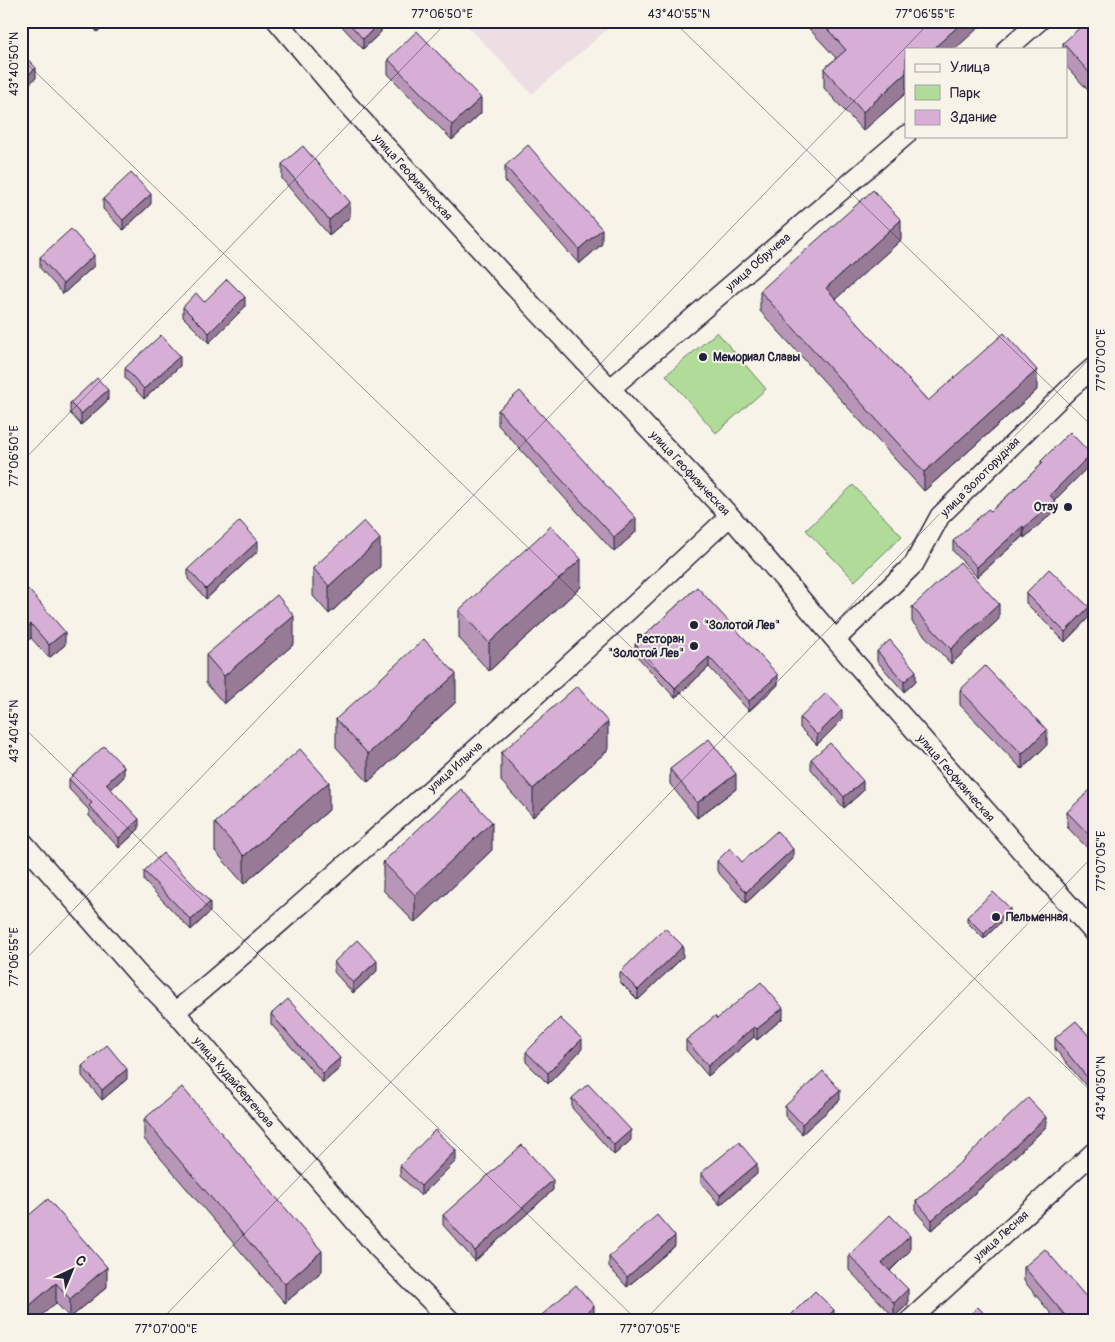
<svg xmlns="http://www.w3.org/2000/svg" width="1115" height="1342" viewBox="0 0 1115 1342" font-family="Pangolin,sans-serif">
<rect width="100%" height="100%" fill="#f7f3e8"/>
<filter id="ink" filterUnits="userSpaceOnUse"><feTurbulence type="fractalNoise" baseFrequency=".02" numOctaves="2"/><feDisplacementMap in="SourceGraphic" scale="10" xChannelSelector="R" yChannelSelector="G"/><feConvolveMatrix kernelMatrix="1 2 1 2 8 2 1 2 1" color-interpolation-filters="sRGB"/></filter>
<g filter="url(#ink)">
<!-- built -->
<path fill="#eddee3" d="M463 21H617L532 94Z"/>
<!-- green -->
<path fill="#b0db98" stroke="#697e6a" d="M717 332 766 389 716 433 666 375Z
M853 485 902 536 855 581 806 530Z"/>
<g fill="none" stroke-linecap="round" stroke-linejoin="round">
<!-- street casing -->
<g stroke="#22223b" stroke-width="22">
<path id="street" d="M277 21 347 104 510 282 730 516 850 657 1094 933
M1007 49 1039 21
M610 389 906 135
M836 639 914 564 940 516 1070 388 1094 367
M21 840 137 973 175 1012 378 1248 451 1321
M175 1012C235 963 293 911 352 859 480 747 606 632 730 516
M909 1321 1094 1152"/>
</g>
<!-- street -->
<use href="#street" stroke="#f7f3e8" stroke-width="19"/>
</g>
<!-- wall -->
<path fill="#b896b8" stroke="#22223b" d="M88 21H110L97 32Z
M337 21H380L381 32 363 49Z
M802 21H871L876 27 906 49V93L863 131 824 88V69L836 58Z
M1094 26V97L1066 66V49H1063V43Z
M388 59 481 113 452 140 388 74Z
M282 164 350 217 329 235 282 179Z
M505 166 602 244 579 264 505 181Z
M103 199 151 204 123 230 103 209Z
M901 240 835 299 928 401 1037 390 924 491 760 311V291Z
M40 257 94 266 63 294 40 268Z
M204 302 245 307 209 343 183 317V307Z
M180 366 144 399 125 378V368Z
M108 400 81 425 70 413V403Z
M498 410 636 532 614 552 498 425Z
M1041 461 1091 464 1055 500V511L1024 538 1023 536 977 577 953 551V541L991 511 1041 465Z
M258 551 206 599 188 579V569Z
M380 567 329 614 313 596V568Z
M581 587 489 671 459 638V610Z
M697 587 778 685 749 711 709 667 675 698 635 654V644Z
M1026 593 1089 617 1065 642 1026 603Z
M21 595 65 645 49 658 31 638Z
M912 607 999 619 951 664 912 622Z
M294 644 224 704 206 683V655Z
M877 651 916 681 904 692 877 661Z
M960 690 1047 745 1022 769 960 705Z
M456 702 368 782 336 747V719Z
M800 718 842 720 817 745 800 728Z
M608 750 533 817 501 781V753Z
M811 759 863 791 844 808 811 769Z
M670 769 736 789 697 818 670 784Z
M124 777 111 789 139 829 119 848 89 816V810L69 789V779Z
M1094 790V855L1067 827V812Z
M329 810 244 884 215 851V823Z
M492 850 415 923 383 890V862Z
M793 859 746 903 717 871V861L742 862Z
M144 871 210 912 191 930 144 881Z
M1010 913 984 939 967 922V917Z
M683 957 638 1000 620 982V972Z
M334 962 377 971 353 993 334 972Z
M271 1014 340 1068 323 1083 271 1024Z
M783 1018 757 1040 754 1037 708 1076 686 1050V1040L717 1019Z
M1055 1038 1094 1042 1091 1092 1055 1049Z
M582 1049 548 1084 526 1062V1052Z
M82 1066 127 1079 102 1100 82 1076Z
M572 1098 631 1140 614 1155 572 1108Z
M840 1100 802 1134 785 1116V1106Z
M144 1119 322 1271 285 1303 144 1139Z
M1046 1127 991 1179 932 1230 916 1212V1201Z
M456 1161 421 1196 400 1176V1166Z
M701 1173 757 1174 720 1205 701 1183Z
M553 1190 475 1261 443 1225V1215Z
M21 1222 107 1287 70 1318 56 1303Z
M675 1246 627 1287 609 1267V1257Z
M910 1251 890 1271 908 1304 894 1317 849 1270V1255Z
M1024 1267 1094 1321H1057L1024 1281Z"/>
<!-- shaded-wall -->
<path fill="#967a96" stroke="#22223b" d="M97 21H110L97 32Z
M964 21H986L955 49H933Z
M381 22V32L363 49V39Z
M36 68V78L21 91V81Z
M906 73V93L863 131V112Z
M481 98V113L452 140V125Z
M151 194V204L123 230V220Z
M350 202V217L329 235V220Z
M901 220V240L826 308V288Z
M602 229V244L579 264V249Z
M94 255V266L63 294V284Z
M245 297V307L209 343V333Z
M25 306V316L21 319V309Z
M180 356V366L144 399V389Z
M1037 370V390L924 491V472Z
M108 390V400L81 425V414Z
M1091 454V464L1052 503 1055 501V511L1024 538V528L1050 495Z
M636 518V532L614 552V537Z
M1023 526V536L977 577V567Z
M380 539V567L329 614V586Z
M258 541V551L206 599V589Z
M581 559V587L489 671V643Z
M999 604V619L951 664V649Z
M1089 607V617L1065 642V632Z
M294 616V644L224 704V676Z
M31 624V638L21 647V633Z
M65 632V645L49 658V645Z
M709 657V667L675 698V688Z
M916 671V681L904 692V682Z
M456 674V702L368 782V754Z
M778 675V685L749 711V701Z
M26 695V709L21 713V700Z
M842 710V720L817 745V735Z
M608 722V750L533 817V789Z
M1047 730V745L1022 769V754Z
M124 767V777L106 794V784Z
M736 774V789L697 818V803Z
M863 781V791L844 808V797Z
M329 782V810L244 884V856Z
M139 819V829L119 848V838Z
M492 822V850L415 923V895Z
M793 849V859L746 903V892Z
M210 902V912L191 930V920Z
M1010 908V913L984 939V934Z
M683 946V957L638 1000V990Z
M377 961V971L353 993V983Z
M783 1008V1018L757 1040V1029Z
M754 1027V1037L708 1076V1066Z
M582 1039V1049L548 1084V1073Z
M340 1058V1068L323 1083V1073Z
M127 1069V1079L102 1100V1090Z
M1094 1080V1090L1091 1092V1082Z
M840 1090V1100L802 1134V1124Z
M1046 1117V1127L991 1179 932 1230V1220Z
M631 1130V1140L614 1155V1145Z
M456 1150V1161L421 1196V1186Z
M757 1164V1174L720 1205V1195Z
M553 1180V1190L475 1261V1251Z
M675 1236V1246L627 1287V1277Z
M910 1236V1251L882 1278V1263Z
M322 1251V1271L285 1303V1284Z
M107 1267V1287L70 1318V1299Z
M56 1283V1303L35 1321H21V1313Z
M908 1289V1304L894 1317V1303Z
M594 1306V1316L589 1321H577Z
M834 1310V1320L833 1321H823Z"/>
<!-- building -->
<path fill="#d6aed6" stroke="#22223b" d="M347 21H380L381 22 363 39Z
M820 21H871L876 27 882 21H964L933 49H906V73L863 112 824 69 846 50Z
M1087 21H1089L1094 26V78L1063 43Z
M417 31 481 98 452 125 388 59Z
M21 52 36 68 21 81Z
M528 145 602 229 579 249 505 166Z
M303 146 350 202 329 220 282 164Z
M131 173 151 194 123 220 103 199Z
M873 190 901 220 826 288 928 401 1004 333 1037 370 924 472 760 291Z
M71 229 94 255 63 284 40 257Z
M227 279 245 297 209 333 183 307 196 293 204 302Z
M21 302 25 306 21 309Z
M161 335 180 356 144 389 125 368Z
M97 378 108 390 81 414 70 403Z
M520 391 636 518 614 537 498 410Z
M1070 432 1091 454 1050 495 1055 501 1024 528 1023 526 977 567 953 541 988 509 991 511 1043 463 1041 461Z
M240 521 258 541 206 589 188 569Z
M364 521 380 539 329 586 313 568Z
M551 526 581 559 489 643 459 610Z
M960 562 999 604 951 649 912 607Z
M1049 569 1089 607 1065 632 1026 593Z
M697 587 778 675 749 701 709 657 675 688 635 644Z
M28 589 65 632 49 645 31 624 21 633V595Z
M277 595 294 616 224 676 206 655Z
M424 639 456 674 368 754 336 719Z
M890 640 916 671 904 682 877 651Z
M985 666 1047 730 1022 754 960 690Z
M577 686 608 722 533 789 501 753Z
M21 689 26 695 21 700Z
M826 693 842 710 817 735 800 718Z
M709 739 736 774 697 803 670 769Z
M830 743 863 781 844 797 811 759Z
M104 746 124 767 106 784 139 819 119 838 89 806 92 803 69 779Z
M300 749 329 782 244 856 215 823Z
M1092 788 1094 790V840L1067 812Z
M461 789 492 822 415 895 383 862Z
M777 831 793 849 746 892 717 861 730 848 742 862Z
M163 853 210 902 191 920 144 871Z
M993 892 1010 908 984 934 967 917Z
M665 928 683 946 638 990 620 972Z
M357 940 377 961 353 983 334 962Z
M761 982 783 1008 757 1029 754 1027 708 1066 686 1040 715 1016 717 1019Z
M288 999 340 1058 323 1073 271 1014Z
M560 1018 582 1039 548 1073 526 1052Z
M1076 1021 1094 1042V1080L1091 1082 1055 1038Z
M107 1045 127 1069 102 1090 82 1066Z
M823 1071 840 1090 802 1124 785 1106Z
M588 1084 631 1130 614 1145 572 1098Z
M182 1087 322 1251 285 1284 144 1119Z
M1028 1098 1046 1117 991 1169 932 1220 916 1201 962 1161Z
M435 1130 456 1150 421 1186 400 1166Z
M739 1142 757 1164 720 1195 701 1173Z
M522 1145 553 1180 475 1251 443 1215Z
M48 1199 107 1267 70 1299 56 1283 21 1313V1222Z
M657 1215 675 1236 627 1277 609 1257Z
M890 1215 910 1236 882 1263 908 1289 894 1303 849 1255Z
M1045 1249 1094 1306V1321H1070L1024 1267Z
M576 1285 594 1306 577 1321H535Z
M815 1291 834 1310 823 1321H785Z
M978 1307 991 1321H963Z"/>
</g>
<!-- ticks -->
<path fill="none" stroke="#22223b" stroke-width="1" stroke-opacity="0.45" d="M673 21 1094 428M21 58 1094 1094M21 463 448 21M21 725 638 1321M21 964 931 21M160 1321 1094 354M644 1321 1094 855"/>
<!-- markers -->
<g fill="#22223b" stroke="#f7f3e8" stroke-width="2">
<circle cx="703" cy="357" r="5"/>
<circle cx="1068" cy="507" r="5"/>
<circle cx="694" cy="625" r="5"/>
<circle cx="694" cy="646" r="5"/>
<circle cx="996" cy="917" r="5"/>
</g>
<g text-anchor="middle" stroke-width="4" stroke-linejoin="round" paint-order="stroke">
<!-- street labels -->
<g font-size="12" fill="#22223b" stroke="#f7f3e8">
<text transform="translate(413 177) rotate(48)" y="4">улица Геофизическая</text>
<text transform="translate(758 262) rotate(-41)" y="4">улица Обручева</text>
<text transform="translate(690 473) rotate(47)" y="4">улица Геофизическая</text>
<text transform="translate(980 477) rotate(-45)" y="4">улица Золоторудная</text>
<text transform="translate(455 767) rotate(-42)" y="4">улица Ильича</text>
<text transform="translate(956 778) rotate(49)" y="4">улица Геофизическая</text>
<text transform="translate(234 1082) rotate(49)" y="4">улица Кудайбергенова</text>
<text transform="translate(1001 1236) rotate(-42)" y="4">улица Лесная</text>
</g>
<!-- poi labels -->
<g font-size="12" font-weight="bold" fill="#22223b" stroke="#f7f3e8" text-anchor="start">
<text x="713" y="361">Мемориал Славы</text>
<text x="1058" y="511" text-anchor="end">Отау</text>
<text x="704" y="629">"Золотой Лев"</text>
<text x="684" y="643" text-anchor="end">Ресторан<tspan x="684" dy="14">"Золотой Лев"</tspan></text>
<text x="1006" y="921">Пельменная</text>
</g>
</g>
<!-- margin -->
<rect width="1115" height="1342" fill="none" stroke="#f7f3e8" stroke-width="55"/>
<!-- legend -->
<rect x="905" y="48" width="162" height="90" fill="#f7f3e8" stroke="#a29fa3"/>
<rect x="915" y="64" width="25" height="8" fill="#f7f3e8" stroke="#a29fa3"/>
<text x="950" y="72" font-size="15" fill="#22223b">Улица</text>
<rect x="915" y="85" width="25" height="15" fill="#b0db98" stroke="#a29fa3"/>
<text x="950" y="98" font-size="15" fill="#22223b">Парк</text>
<rect x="915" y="110" width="25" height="15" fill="#d6aed6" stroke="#a29fa3"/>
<text x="950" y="122" font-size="15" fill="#22223b">Здание</text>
<!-- north arrow -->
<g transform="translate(72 1270) rotate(44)" stroke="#f7f3e8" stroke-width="4" paint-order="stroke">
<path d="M0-4L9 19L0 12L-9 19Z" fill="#22223b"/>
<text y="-8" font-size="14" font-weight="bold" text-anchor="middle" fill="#22223b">С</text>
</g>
<rect x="28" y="28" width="1060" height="1286" fill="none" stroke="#22223b" stroke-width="2"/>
<g font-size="12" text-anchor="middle" fill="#22223b">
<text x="442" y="18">77°06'50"E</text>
<text x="679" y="18">43°40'55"N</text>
<text x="925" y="18">77°06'55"E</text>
<text transform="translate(14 64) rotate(-90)" y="4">43°40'50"N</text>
<text transform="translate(1101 360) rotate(-90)" y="4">77°07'00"E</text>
<text transform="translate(14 456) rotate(-90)" y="4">77°06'50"E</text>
<text transform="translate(14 731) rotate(-90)" y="4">43°40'45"N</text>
<text transform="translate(1101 861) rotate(-90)" y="4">77°07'05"E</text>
<text transform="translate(14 957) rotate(-90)" y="4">77°06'55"E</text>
<text transform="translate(1101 1088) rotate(-90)" y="4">43°40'50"N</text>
<text x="166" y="1333">77°07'00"E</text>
<text x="650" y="1333">77°07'05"E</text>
</g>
</svg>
